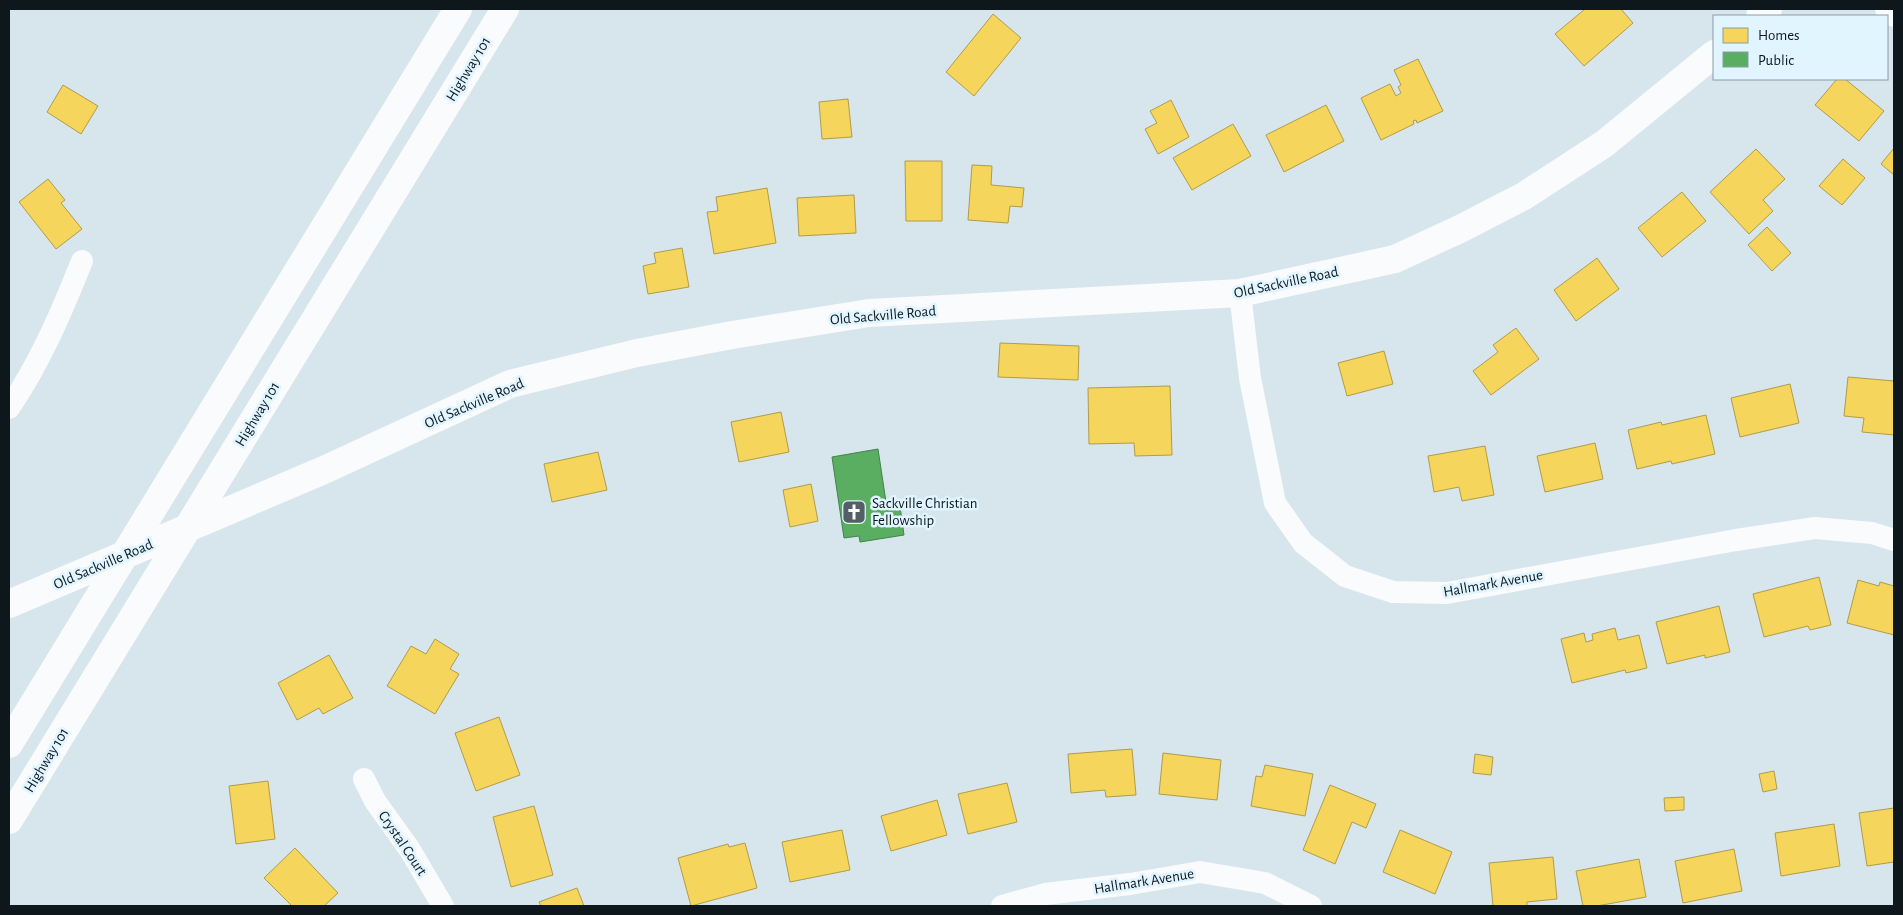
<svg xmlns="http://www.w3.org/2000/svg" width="1903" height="915" viewBox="0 0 1903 915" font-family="'Alegreya Sans',sans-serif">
<rect width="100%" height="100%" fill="#d7e5ed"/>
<!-- homes -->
<path fill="#f6d55c" stroke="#b09c49" d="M1585 9H1621L1633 23 1584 66 1555 34Z
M993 14 1021 38 974 96 946 72Z
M1418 59 1443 111 1417 123 1416 120 1413 121 1414 124 1381 140 1361 98 1390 84 1396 96 1401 93 1398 87 1401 85 1394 70Z
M1837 79H1845L1884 111 1859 141 1815 105Z
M63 85 98 106 81 134 47 112Z
M848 99 852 137 822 139 819 102Z
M1171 100 1189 137 1158 154 1145 129 1157 123 1150 111Z
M1326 105 1344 141 1284 172 1266 135Z
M1233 124 1251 156 1192 190 1173 158Z
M1894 148V175L1881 164Z
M1756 149 1785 179 1763 200 1773 211 1749 234 1710 192Z
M1843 159 1865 178 1842 205 1819 186Z
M905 161H942V221H906Z
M972 165 992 166 991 185 1024 188 1022 207 1010 206 1008 223 968 220Z
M48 179 65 200 61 203 82 229 56 249 19 202Z
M767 188 776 243 714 254 707 212 718 211 716 197Z
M1682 192 1706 221 1662 257 1638 228Z
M854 195 856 233 799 236 797 198Z
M1767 227 1791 253 1772 271 1748 245Z
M682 248 689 287 648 294 643 266 656 263 654 253Z
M1597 258 1619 289 1576 321 1554 290Z
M1516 328 1539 359 1491 395 1473 371 1498 352 1493 345Z
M1000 343 1079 346 1078 380 998 377Z
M1384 351 1393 384 1347 396 1338 363Z
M1848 377 1894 381V435L1862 432 1864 418 1844 416Z
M1790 384 1799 423 1740 437 1731 398Z
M1170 386 1172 455 1135 456 1134 443 1089 444 1088 388Z
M781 412 789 452 739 462 731 422Z
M1706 415 1715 454 1672 464 1671 461 1637 469 1628 430 1661 422 1662 425Z
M1595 443 1603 479 1545 492 1537 456Z
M1485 446 1494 495 1462 501 1459 487 1434 492 1428 456Z
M598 452 607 490 552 502 544 464Z
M811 484 818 521 790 527 783 490Z
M1819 577 1831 625 1810 630 1808 626 1764 637 1753 594Z
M1858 580 1879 586 1880 582 1894 586V635L1847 623Z
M1719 606 1730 652 1705 658V655L1667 664 1656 622Z
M1615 628 1618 640 1639 635 1647 668 1626 673 1625 670 1572 683 1561 639 1584 633 1586 642 1593 640 1592 634Z
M435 639 459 654 450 669 459 674 435 714 387 686 411 646 426 654Z
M329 655 353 698 323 714 319 708 297 720 278 683Z
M499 717 520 775 476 791 455 733Z
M1132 749 1136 795 1106 797 1105 790 1071 793 1068 754Z
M1163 753 1221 760 1217 800 1159 794Z
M1475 754 1493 757 1491 775 1473 773Z
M1265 765 1313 774 1305 816 1251 806 1256 776 1262 777Z
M1774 771 1777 789 1763 792 1759 774Z
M268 781 275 839 236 844 229 786Z
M1007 783 1017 822 968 834 958 794Z
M1330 785 1376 804 1366 828 1352 822 1335 864 1303 850Z
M1684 797V810L1665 811 1664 798Z
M937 800 947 835 891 851 881 816Z
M534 806 553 875 511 887 493 817Z
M1894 808V862L1867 866 1859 813Z
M1834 824 1840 866 1781 876 1775 833Z
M842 830 850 870 790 882 782 842Z
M1400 830 1452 852 1435 894 1383 872Z
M745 843 757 888 691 906 678 858 728 844 729 847Z
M295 848 338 893 324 906H292L264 878Z
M1734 849 1742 891 1683 903 1675 861Z
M1553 857 1557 899 1527 902V906H1493L1489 863Z
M1639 859 1646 897 1597 906H1583L1576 871Z
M577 888 584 906H541L539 902Z"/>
<!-- public -->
<path fill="#5aae61" stroke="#43814c" d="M878 449 886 502 899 499 904 535 860 542 859 536 844 538 832 457Z"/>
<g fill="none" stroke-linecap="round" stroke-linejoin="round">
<!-- street -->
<path stroke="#f9fbfc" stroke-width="22" d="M1886 9 1894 16
M1240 293 1250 378 1275 503 1303 543 1345 576 1393 592 1447 593 1736 540 1815 528 1872 533 1894 540
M9 408C40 363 62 311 82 261
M364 779 375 801 410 850 443 906
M1002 906 1045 894 1130 884 1200 872 1265 883 1311 906"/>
<!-- secondary -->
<path stroke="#f9fbfc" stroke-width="28" d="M1760 16 1768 9
M9 604 324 470 510 384 637 353 732 335 869 313 1240 293 1395 259 1460 229 1524 196 1604 144 1714 54"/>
<!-- highway -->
<path stroke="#f9fbfc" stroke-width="28" d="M9 744 458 9
M9 820 505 9"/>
</g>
<!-- icons -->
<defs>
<g id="church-square" transform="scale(1.25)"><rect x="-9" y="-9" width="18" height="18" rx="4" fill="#545f65" stroke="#e0f5ff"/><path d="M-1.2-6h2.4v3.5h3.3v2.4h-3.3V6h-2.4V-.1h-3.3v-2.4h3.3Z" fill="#fff"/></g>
</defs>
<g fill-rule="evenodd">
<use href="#church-square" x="854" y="512"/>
</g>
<g text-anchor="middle" stroke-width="5" stroke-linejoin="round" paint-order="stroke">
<!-- street labels -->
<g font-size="15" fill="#0e171c" stroke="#e0f5ff">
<text transform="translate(468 69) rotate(-59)" y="5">Highway 101</text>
<text transform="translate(1286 282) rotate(-12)" y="5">Old Sackville Road</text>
<text transform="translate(883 315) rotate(-5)" y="5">Old Sackville Road</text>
<text transform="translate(474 403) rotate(-23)" y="5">Old Sackville Road</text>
<text transform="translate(257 414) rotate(-59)" y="5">Highway 101</text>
<text transform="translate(103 564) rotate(-23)" y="5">Old Sackville Road</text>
<text transform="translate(1493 583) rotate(-10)" y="5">Hallmark Avenue</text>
<text transform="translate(46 760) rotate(-59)" y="5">Highway 101</text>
<text transform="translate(403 843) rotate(56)" y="5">Crystal Court</text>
<text transform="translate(1144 881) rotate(-9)" y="5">Hallmark Avenue</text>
</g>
<!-- poi labels -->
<g font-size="15" fill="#0e171c" stroke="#e0f5ff" text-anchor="start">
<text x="872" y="508">Sackville Christian<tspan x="872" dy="17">Fellowship</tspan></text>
</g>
</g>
<!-- border -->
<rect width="1903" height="915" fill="none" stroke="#0e171c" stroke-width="20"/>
<!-- legend -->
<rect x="1713" y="15" width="175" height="65" fill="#e0f5ff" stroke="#8c9ca4"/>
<rect x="1723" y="28" width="25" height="15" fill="#f6d55c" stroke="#8c9ca4"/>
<text x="1758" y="40" font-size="15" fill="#0e171c">Homes</text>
<rect x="1723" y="52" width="25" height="15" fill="#5aae61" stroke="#8c9ca4"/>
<text x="1758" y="65" font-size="15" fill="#0e171c">Public</text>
</svg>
